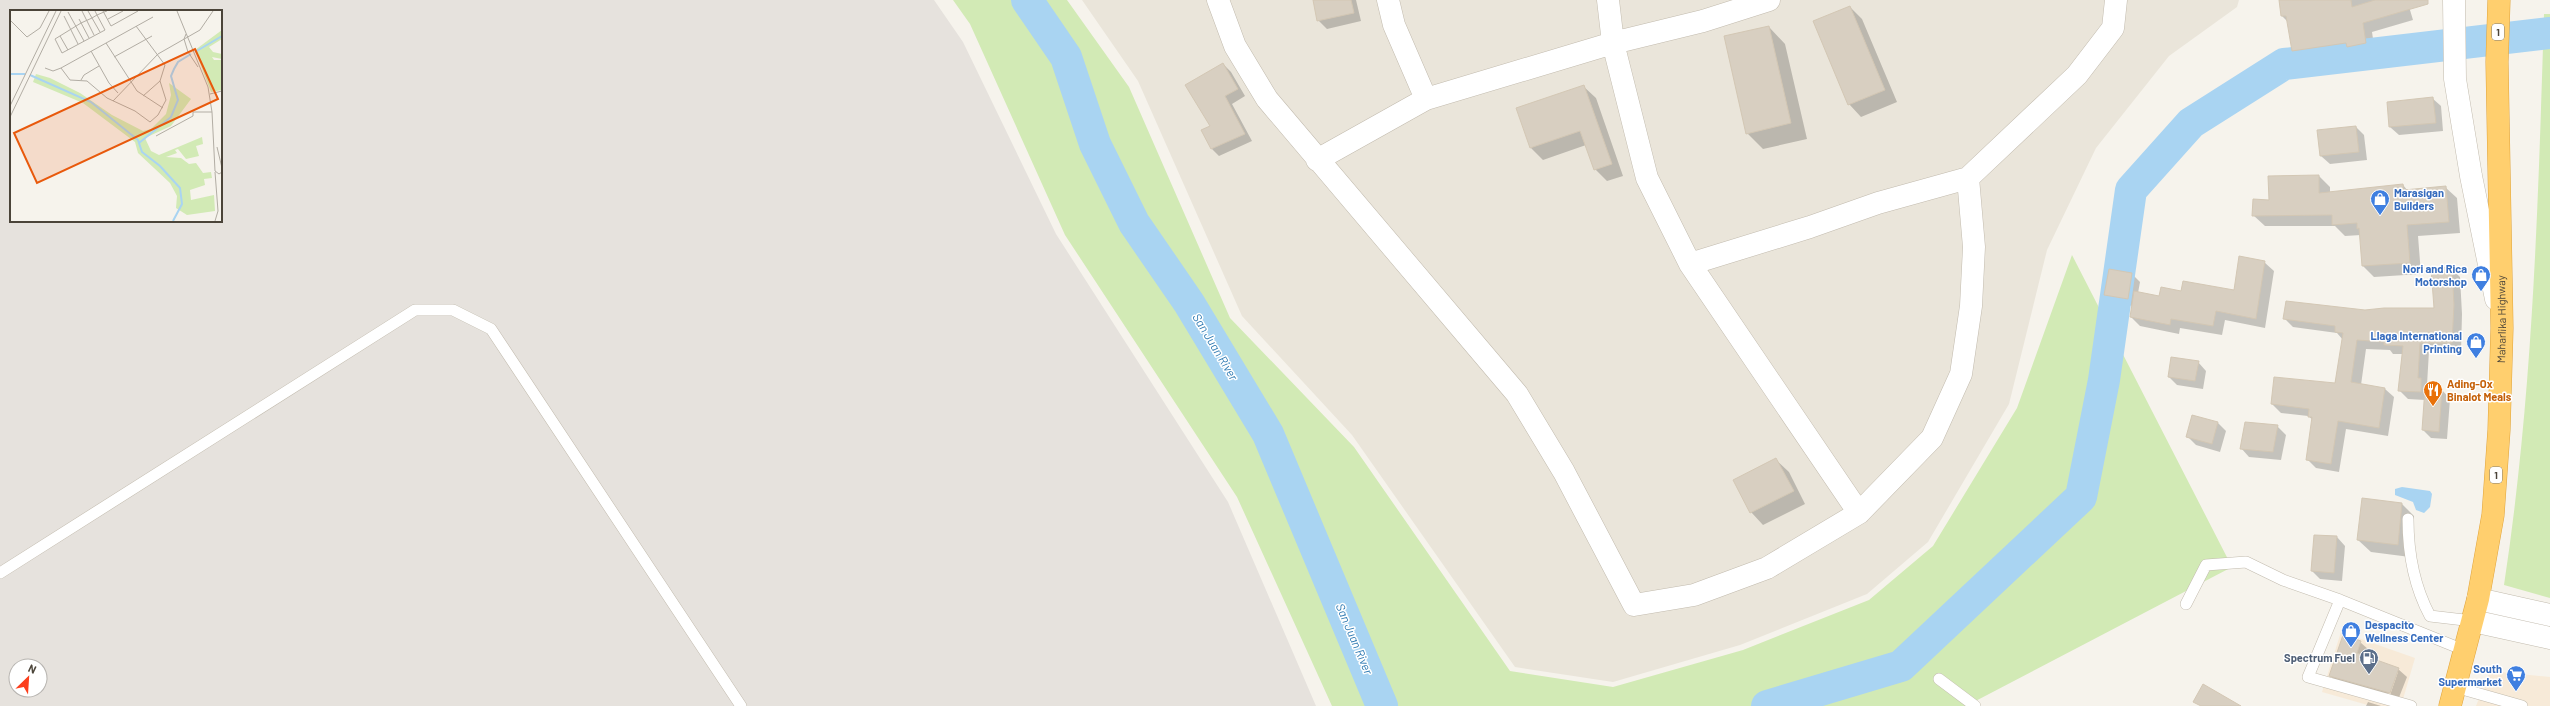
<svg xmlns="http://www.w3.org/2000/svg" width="2550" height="706" viewBox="0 0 2550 706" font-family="Barlow,sans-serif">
<rect width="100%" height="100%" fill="#f6f3ec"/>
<!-- residential -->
<path fill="#eae5da" d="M1082 0H2239L2237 7 2169 56 2096 148 2047 250 2009 404 1928 542 1867 594 1740 645 1613 682 1515 667 1352 435 1242 316 1138 81Z"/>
<!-- commercial -->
<path fill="#f7ead8" d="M2341 632 2415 658 2401 706H2371L2322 692Z
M2490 671 2550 677V706H2476Z"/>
<!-- industrial -->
<path fill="#e6e2dd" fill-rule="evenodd" d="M0 0H934L963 42 1056 234 1228 502 1316 706H0ZM11 11H221V221H11ZM16 666H40V690H16Z"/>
<!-- green -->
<path fill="#d2eab5" d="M953 0H1067L1129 87 1230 318 1354 447 1510 671 1613 687 1743 650 1869 600 1933 546 2017 408 2072 255 2232 567 1966 706H1332L1237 497 1065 235 970 24Z
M2544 14H2550V598L2504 585C2533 394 2538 207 2544 14Z"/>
<!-- water -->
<path fill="#a9d4f2" d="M2402 487 2430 491 2432 494 2430 507 2424 513 2416 510 2413 502 2395 495V489Z"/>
<!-- shadow -->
<path fill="#0003" fill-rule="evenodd" d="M1314 0H1356L1361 21 1327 29 1318 20Z
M2280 0H2407L2413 20 2372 32 2375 52 2357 55 2354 52 2302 60 2293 51 2289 23 2282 16Z
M1850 7 1862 19 1897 102 1861 117 1849 104Z
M1769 27 1785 44 1807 139 1763 149 1747 133Z
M1223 64 1231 72 1245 96 1232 104 1252 141 1219 156 1212 149 1211 127Z
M1583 86 1596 98 1623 176 1607 181 1595 169 1586 145 1543 160 1531 148Z
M2432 98 2441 106 2443 131 2399 135 2390 127 2388 103Z
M2356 127 2364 135 2367 160 2330 164 2321 156 2318 131Z
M2319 176 2330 187V193L2403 185 2408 191 2445 187 2457 198 2460 233 2418 236 2421 274 2374 277 2363 266 2361 235 2345 236 2335 226H2265L2253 215 2270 201Z
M2264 262 2274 271 2265 328 2225 320 2222 335 2180 328 2179 334 2140 326 2131 317 2133 306 2114 303 2106 295 2132 274 2140 282 2138 293 2160 297 2182 292 2234 291Z
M2451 268 2460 277 2462 314 2461 352 2429 351 2427 385 2430 390H2442L2450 399 2447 439 2431 438 2423 430 2425 400 2408 399 2399 390 2403 354H2393L2390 350 2366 349 2361 385 2385 389 2394 397 2388 436 2346 429 2339 472 2316 468 2307 459 2313 420 2308 416 2281 413 2272 404 2335 384 2343 340 2337 333 2293 327 2284 318 2365 311 2435 310Z
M2198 362 2206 371 2203 389 2177 385 2169 377Z
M2218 423 2226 431 2220 452 2196 445 2188 437Z
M2277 426 2286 435 2281 460 2249 457 2241 448Z
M1776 460 1789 472 1805 504 1763 525 1751 512Z
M2363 500 2402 504 2414 516 2410 557 2371 552 2358 540Z
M2337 537 2345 546 2342 581 2320 579 2312 571Z
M2360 642 2369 650 2366 657 2398 669 2407 677 2398 700 2338 684 2330 675ZM2396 672H2398L2389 698 2387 697Z
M2368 702 2381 706H2366Z"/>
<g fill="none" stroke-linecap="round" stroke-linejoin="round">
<!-- river -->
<path stroke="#a9d4f2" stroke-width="32" d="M1027 0 1066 57 1095 144 1134 223 1189 303 1268 434 1382 706
M1767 706 1901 666 2081 497 2104 380 2131 190 2191 123 2284 64 2550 33"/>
</g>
<!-- building -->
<path fill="#d8cfc1" stroke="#d3c7b4" d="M1313 0H1351L1354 13 1317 21Z
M2279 0H2351L2352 7 2375 0H2428V4L2363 23 2366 43 2347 47 2346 43 2292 51 2286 16H2281Z
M1850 6 1885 90 1848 105 1813 21Z
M1769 26 1791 123 1746 134 1724 36Z
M1223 63 1238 89 1225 96 1245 134 1211 149 1201 130 1210 126 1185 85Z
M1584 85 1612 164 1594 170 1580 131 1530 148 1516 108Z
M2433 97 2436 123 2389 127 2387 102Z
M2356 126 2359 152 2320 156 2317 130Z
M2319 175V193L2403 184 2404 190 2446 186 2449 222 2407 225 2410 263 2362 266 2359 228 2357 229V223L2332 225V215L2252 216 2253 199 2269 200 2268 176Z
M2239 256 2265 261 2256 319 2216 311 2213 326 2171 319 2170 325 2130 317 2134 291 2159 296 2161 287 2181 291 2183 281 2234 290Z
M2452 267 2454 305 2452 343H2420L2418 378H2421V392L2398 391 2403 346 2384 345V342L2357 340 2351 382 2385 388 2379 428 2338 421 2331 464 2306 460 2312 417H2308L2309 409 2271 404 2274 377 2335 383 2343 333 2335 332V326L2283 319 2286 301 2365 310 2384 308H2434L2431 268Z
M2109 269 2132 273 2128 299 2104 295Z
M2171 357 2199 361 2195 381 2168 377Z
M2425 388 2442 389 2439 432 2422 430Z
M2192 415 2218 422 2212 444 2186 437Z
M2245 422 2278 425 2273 452 2240 449Z
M1776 458 1794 491 1750 513 1733 480Z
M2362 498 2402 503 2398 545 2357 540Z
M2314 535 2337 536 2334 573 2311 571Z
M2343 635 2361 641 2357 653 2399 668 2390 693 2329 676Z
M2203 684 2241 706H2201L2193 702Z"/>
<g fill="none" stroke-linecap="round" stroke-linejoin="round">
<!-- lane casing -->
<g stroke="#c2bbae" stroke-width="12">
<path id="lane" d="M2408 519C2408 553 2414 586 2430 616L2473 621
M0 573 415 310H453L491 329 741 706
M2186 604 2206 565 2246 562 2283 580 2340 600
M1939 679 1975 706
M2455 687 2522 706
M2411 706 2308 677 2340 600 2464 650"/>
</g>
<!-- street casing -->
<g stroke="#c2bbae" stroke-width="23">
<path id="street" d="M1218 0 1235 46 1267 99 1517 394 1564 472 1634 605 1694 595 1767 568 1859 513 1932 438 1961 374 1971 306 1974 247 1968 178
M1388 0 1394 25 1426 99
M1608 0 1613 43 1647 178 1690 264 1859 513
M2454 0 2455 79 2471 176 2496 299
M1317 160 1426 99 1613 43 1703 21 1769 0
M1690 264 1810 227 1878 203 1968 178 2077 75 2113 28 2116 0
M2478 599 2550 615
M2473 621 2550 638"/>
</g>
<!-- highway casing -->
<g stroke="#e0a43c" stroke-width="23">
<g id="highway">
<path id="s1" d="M2450 706 2478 599 2493 515 2499 430 2502 328 2497 62 2499 0"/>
</g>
</g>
<!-- lane -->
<use href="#lane" stroke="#fff" stroke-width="11"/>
<!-- street -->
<use href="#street" stroke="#fff" stroke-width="22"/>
<!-- highway -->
<use href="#highway" stroke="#ffcf6e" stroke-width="22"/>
</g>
<!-- icons -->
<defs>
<g id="shop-pin" transform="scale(1)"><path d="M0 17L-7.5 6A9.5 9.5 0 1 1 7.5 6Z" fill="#3f7fe0" stroke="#fff"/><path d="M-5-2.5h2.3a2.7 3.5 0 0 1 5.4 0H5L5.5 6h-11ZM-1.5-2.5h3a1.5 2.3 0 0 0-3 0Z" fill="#fff"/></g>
<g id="restaurant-pin" transform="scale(1)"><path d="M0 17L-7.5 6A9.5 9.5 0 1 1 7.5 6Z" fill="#e8710a" stroke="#fff"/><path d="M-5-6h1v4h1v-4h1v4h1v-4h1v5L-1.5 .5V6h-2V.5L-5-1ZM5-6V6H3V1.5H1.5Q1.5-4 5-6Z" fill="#fff"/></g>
<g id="fuel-pin" transform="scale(1)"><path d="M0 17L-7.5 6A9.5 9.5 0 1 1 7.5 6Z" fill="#5c6f8a" stroke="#fff"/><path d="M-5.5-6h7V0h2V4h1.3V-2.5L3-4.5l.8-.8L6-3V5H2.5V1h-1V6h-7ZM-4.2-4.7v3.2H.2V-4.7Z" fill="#fff"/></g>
<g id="supermarket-pin" transform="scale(1)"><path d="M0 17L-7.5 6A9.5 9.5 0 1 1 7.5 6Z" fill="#3f7fe0" stroke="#fff"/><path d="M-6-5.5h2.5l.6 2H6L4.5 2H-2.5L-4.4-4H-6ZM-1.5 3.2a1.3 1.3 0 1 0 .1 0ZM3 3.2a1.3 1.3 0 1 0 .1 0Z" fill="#fff"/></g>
</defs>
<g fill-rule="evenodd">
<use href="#shop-pin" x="2380" y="199"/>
<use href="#shop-pin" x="2481" y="275"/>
<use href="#shop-pin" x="2476" y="342"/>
<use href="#restaurant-pin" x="2433" y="390"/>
<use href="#shop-pin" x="2351" y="631"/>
<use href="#fuel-pin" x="2369" y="658"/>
<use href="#supermarket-pin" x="2516" y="675"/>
</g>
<g text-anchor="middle" stroke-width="3" stroke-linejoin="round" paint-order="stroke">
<!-- shield labels -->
<g fill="#fff" stroke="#817c74" stroke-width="1">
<rect x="2492" y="24" width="12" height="16" rx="3"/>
<rect x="2490" y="467" width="12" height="16" rx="3"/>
</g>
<g font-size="10" font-weight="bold" fill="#4b4439">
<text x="2498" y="36">1</text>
<text x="2496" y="479">1</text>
</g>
<!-- shop labels -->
<g font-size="11" font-weight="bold" fill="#366cbe" stroke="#fff" text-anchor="end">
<text x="2394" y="197" text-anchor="start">Marasigan<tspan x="2394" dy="13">Builders</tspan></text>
<text x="2467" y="273">Nori and Rica<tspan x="2467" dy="13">Motorshop</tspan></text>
<text x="2462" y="340">Llaga International<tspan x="2462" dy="13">Printing</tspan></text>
<text x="2365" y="629" text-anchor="start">Despacito<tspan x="2365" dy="13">Wellness Center</tspan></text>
<text x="2502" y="673">South<tspan x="2502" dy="13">Supermarket</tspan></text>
</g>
<!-- street labels -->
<g font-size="11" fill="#4b4439" stroke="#fff">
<text dy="4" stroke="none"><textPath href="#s1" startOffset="392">Maharlika Highway</textPath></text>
</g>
<!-- food labels -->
<g font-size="11" font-weight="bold" fill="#c56008" stroke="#fff" text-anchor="start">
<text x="2447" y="388">Ading-Ox<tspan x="2447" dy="13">Binalot Meals</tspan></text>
</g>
<!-- service labels -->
<g font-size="11" font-weight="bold" fill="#4e5e75" stroke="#fff" text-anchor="end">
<text x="2355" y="662">Spectrum Fuel</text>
</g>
<!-- water labels -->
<g font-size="12" font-style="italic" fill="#2e7ab2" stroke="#fff">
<text transform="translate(1215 347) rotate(59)" y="4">San Juan River</text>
<text transform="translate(1354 639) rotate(67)" y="4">San Juan River</text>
</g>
</g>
<!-- overview -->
<g transform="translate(10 10)">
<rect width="212" height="212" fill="#f6f3ec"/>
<path d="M212 20V29L199 37 203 42 212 44V49L202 47 204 50H212V80L201 82 185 40ZM26 64 40 68 70 83 102 105 133 121 141 119 156 104 161 85 159 73 181 89 161 116 135 128 141 141 149 145 192 127 193 134 186 136 189 146 176 149 168 139 165 140 167 143 156 147 171 148 179 154 186 153 193 163 201 162 202 168 194 169 195 175 180 180 181 190 204 185 205 201 177 205 166 198 167 186 160 173 128 143 125 132 73 93 23 72Z" fill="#d2eab5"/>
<path fill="none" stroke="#a9d4f2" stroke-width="2" d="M185 42 212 26M0 64H15M20 65 81 92 128 130 132 142 150 156 170 178 172 194 163 211M129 133 161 107 168 90 161 66 164 59 168 52 181 44"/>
<path fill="none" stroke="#b2ada4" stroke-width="1" d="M72 1 84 25M78 1 90 22M85 1 87 5 95 20 52 43 45 29 71 13 82 8 87 5 94 2 97 1M93 1 101 16 128 1M167 1 198 77 202 102 205 161 209 164 212 162M58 2 74 31M54 6 68 34M69 9 79 28M98 9 113 1M1 11 17 27 30 18 39 1M126 16 155 55 150 71 133 86M176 24 174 29 178 42 188 57M50 26 58 40M96 33 127 81 153 98M81 41 99 73 108 83M104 47 142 26M35 58 43 61 51 58 143 7M51 58 60 70 77 71 97 88 125 101 140 112 148 105 156 90 150 71M71 70 74 65 89 56M200 84 212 81M103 91 148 44 190 20 203 1M0 96 46 1M0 107 51 1M146 126 183 106V102H202M207 137 212 158M205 162 208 201 205 211"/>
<path fill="#e8590c" fill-opacity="0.15" stroke="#e8590c" stroke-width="2" d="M185 39 208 89 27 173 4 123Z"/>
<rect width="212" height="212" fill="none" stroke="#4b4439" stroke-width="2"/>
</g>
<!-- north arrow -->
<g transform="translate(28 678) rotate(25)"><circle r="19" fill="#ffffff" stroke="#b7b4b0"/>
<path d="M0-3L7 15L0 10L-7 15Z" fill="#fc3f1d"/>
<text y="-6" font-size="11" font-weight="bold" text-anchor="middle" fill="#4b4439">N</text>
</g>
</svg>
